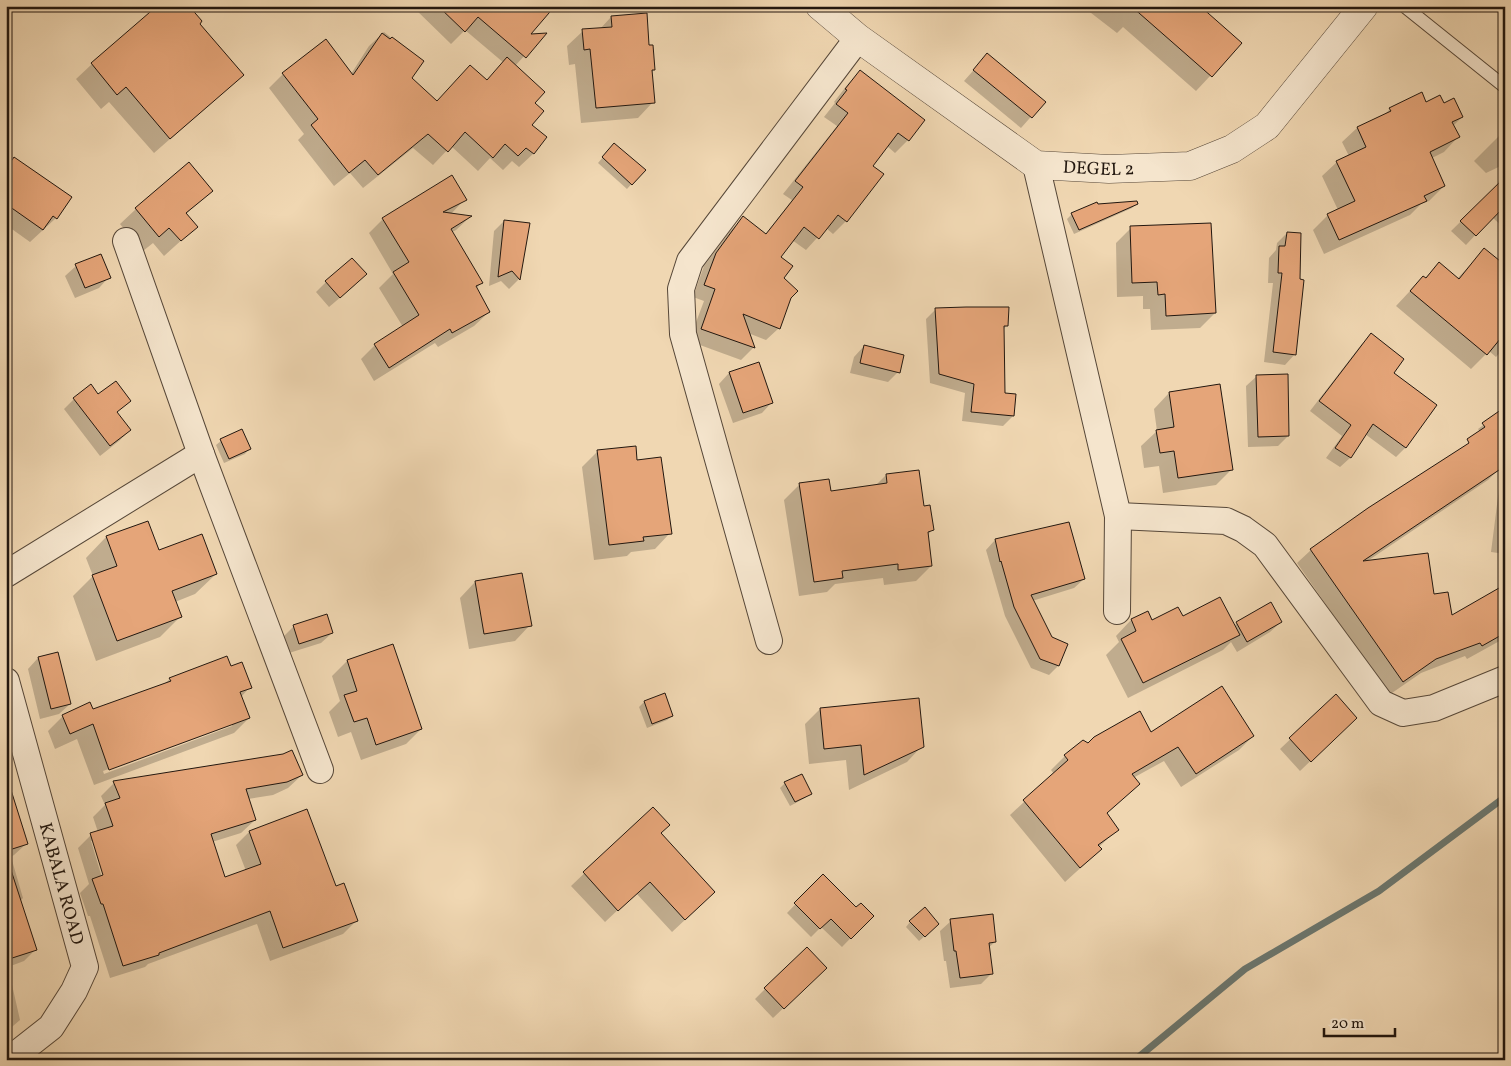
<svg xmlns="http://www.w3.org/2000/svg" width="1511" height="1066" viewBox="0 0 1511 1066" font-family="Vollkorn,serif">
<rect width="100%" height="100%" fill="#f0d7b2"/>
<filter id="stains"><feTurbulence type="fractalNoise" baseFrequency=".004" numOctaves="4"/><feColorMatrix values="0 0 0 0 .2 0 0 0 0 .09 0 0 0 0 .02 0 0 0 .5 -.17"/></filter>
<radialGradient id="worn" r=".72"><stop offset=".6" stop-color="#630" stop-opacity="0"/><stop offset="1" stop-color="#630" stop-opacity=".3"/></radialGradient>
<!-- shadow -->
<path fill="#0003" fill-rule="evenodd" d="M159 6 198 24 226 90 154 153 109 102 101 109 76 79 92 64Z
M352 6H364L353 9Z
M412 6H554L528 36 544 34 515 66 534 103 530 125 534 153 519 167 512 161 503 170 490 158 478 171 451 146 433 165 413 148 363 188 350 173 334 186 298 140 304 134 269 88 283 74H351L369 46 384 32 422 62 410 78 437 102 486 81 504 63 465 30 451 44Z
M1082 6H1160L1241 43 1196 91 1123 27 1117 33Z
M611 17 648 47 654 70 651 73 653 102 638 118 581 123 575 64 569 65 567 46 583 31 600 29Z
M987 55 1044 102 1021 128 964 81Z
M860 72 923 121 908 140 895 153 887 146 872 166 883 174 846 221 833 234 826 228 806 250 792 240 779 257 782 278 790 298 779 328 766 340 748 333 753 348 741 360 689 341 704 301 693 297 704 266 731 230 743 218 765 235 792 200 783 194 837 126 824 117 835 103 834 102 848 84Z
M1426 103 1444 104 1462 117 1453 126 1458 137 1444 152 1432 158 1444 186 1429 201 1421 204 1410 215 1324 254 1313 230 1328 215 1338 210 1322 176 1337 162 1349 156 1342 142 1357 128 1383 116 1390 109Z
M1502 133 1505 135V164L1486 173 1474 161Z
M609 150 644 170 627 189 598 163Z
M13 162 56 218 30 242 9 227 6 231V168Z
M1505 175V229L1492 217 1466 245 1451 231 1499 184 1498 182Z
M211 191 186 214 196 227 164 256 153 243 143 251 120 224 136 209Z
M465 199 450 215 470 217 456 230 451 233 482 282 476 289 489 312 474 326 438 347 435 343 374 381 361 359 375 345 403 327 379 288 393 274 369 233 383 219Z
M1137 203 1132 208 1074 234 1067 219 1072 214 1097 206Z
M504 221 529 224 519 279 509 289 501 281 489 286 494 231Z
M1131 228 1215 313 1200 328 1151 330 1150 309H1143V296L1117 297 1116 243Z
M1287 233 1298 280 1295 354 1285 365 1264 362 1273 283H1268L1269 258 1276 250 1277 243Z
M1484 250 1505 267V347L1496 357 1489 351 1471 369 1396 306 1423 277 1424 279 1439 264 1457 279Z
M76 266 109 277 99 288 75 298 65 276Z
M326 282 355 285 329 307 316 292Z
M936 309 1007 325 1003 330 1004 394 1015 395 1013 416 1003 426 962 421 965 393 930 383 926 319Z
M1371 335 1392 373 1406 447 1396 457 1365 434 1350 458 1340 467 1326 458 1342 436 1310 411 1361 345Z
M864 346 898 372 888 382 850 373 854 357Z
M758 363 772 402 762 413 733 423 719 384 729 373Z
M1257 376 1288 436 1278 446 1248 447 1246 386Z
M1169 393 1232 469 1216 485 1163 493 1159 466 1144 468 1141 446 1157 431 1154 409Z
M98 395 130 401 116 413 130 430 119 441 100 456 64 409 74 399Z
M1505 409 1502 466 1488 480 1366 562 1433 595 1451 617 1505 589V638L1467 659 1465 656 1421 673 1389 695 1297 563 1311 550 1483 436 1478 429Z
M221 441 249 449 245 454 224 463 216 445Z
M598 451 636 461 670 533 655 549 631 552 627 556 594 560 582 467Z
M886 475 923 507 932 530 927 536 931 566 916 581 884 585 883 578 835 584 827 592 799 596 784 500 799 485 830 493 875 486Z
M1505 483V554L1491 552 1499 489Z
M147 522 158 552 216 574 195 594 175 602 181 616 160 637 96 661 73 596 93 576 86 558 106 537Z
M995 540 1084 579 1074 588 1032 601 1051 638 1067 645 1058 666 1049 675 1031 668 1005 616 986 550Z
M475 582 530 625 515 641 469 649 460 598Z
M1147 612 1152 622 1234 626 1237 623 1281 622 1270 632 1237 652 1231 642 1223 650 1128 698 1106 655 1119 642 1116 636 1131 620Z
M294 626 332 633 321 643 289 653 284 636Z
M57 654 70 704 59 714 40 719 28 669 38 658Z
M347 661 421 729 406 744 361 760 351 732 338 737 329 712 340 701 332 676Z
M230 668 250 687 241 697 249 718 234 733 94 785 77 739 55 749 48 731 63 716 93 711 164 684 170 679ZM232 724V726L104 774 103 771Z
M664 694 672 716 667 720 647 728 639 707 644 702Z
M1336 696 1345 728 1300 771 1280 749Z
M820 709 922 746 907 762 849 790 846 760 809 764 805 724Z
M1151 734 1253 736 1239 750 1181 787 1164 761 1133 778 1138 784 1106 814 1118 829 1099 847 1101 849 1086 863 1065 882 1010 815 1054 774 1051 770 1065 756 1088 745Z
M302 775 288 788 273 795 248 799 255 820 241 833 212 842 225 878 246 871 236 845 249 832 335 887 356 921 343 934 270 961 257 924 148 964 145 967 110 978 90 916H88L80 893 89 884 78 848 91 835 98 832 93 817 105 805 101 796 114 783ZM91 841H94L106 880 103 881Z
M785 783 810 793 805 798 790 806 780 788Z
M6 796 26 844 14 855 11 857 23 898 20 901 35 950 24 961 8 967 20 1020 6 1032Z
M653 808 660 834 701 905 672 932 636 893 605 922 571 886Z
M823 876 856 909 872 916 842 947 821 927 811 937 787 913Z
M951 921 995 942 988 948 991 974 981 984 950 988 946 961H944L940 931Z
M910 922 933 929 919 941 906 927Z
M815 978 773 1018 755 999 765 989Z"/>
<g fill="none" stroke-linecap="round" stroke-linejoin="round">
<!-- stream -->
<path stroke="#6b7871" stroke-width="7" d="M1135 1060 1245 969 1379 891 1505 797"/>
</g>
<!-- building -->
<path fill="#e5a579" stroke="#22170f" d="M157 6H189L202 21 200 24 244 75 170 139 126 87 117 95 91 63Z
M438 6H555L531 34 547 33 526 58 478 17 465 32Z
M1131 6H1200L1242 43 1212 77Z
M647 13 649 45H653L655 70H652L655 103 596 108 590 49 584 50 582 29 612 27 611 16Z
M382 33 390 39 392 37 424 61 412 78 437 101 470 65 487 80 507 57 545 92 535 103 544 111 532 125 547 137 534 154 526 148 518 156 505 144 493 158 465 132 448 152 428 134 378 175 365 160 349 173 311 125 318 119 282 73 326 39 353 75Z
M987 53 1046 102 1032 118 973 70Z
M860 70 925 120 909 141 898 133 873 166 884 174 847 222 838 215 819 239 804 227 781 257 793 266 784 278 798 291 791 298 780 329 743 314 755 348 701 329 715 289 704 285 716 253 743 216 766 234 803 187 795 181 848 113 836 104 847 90 845 89Z
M1422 92 1426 102 1440 95 1444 103 1454 98 1463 117 1452 122 1460 137 1430 152 1445 186 1424 196 1427 201 1339 240 1327 214 1355 201 1336 161 1366 147 1357 127 1391 111 1389 108Z
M614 143 646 170 632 185 602 157Z
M14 157 72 197 57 219 53 216 43 230 6 204V169Z
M189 162 213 191 186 213 198 227 181 241 169 228 159 237 135 208Z
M452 175 467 200 443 212 472 216 451 229 483 283 476 286 490 312 452 333 450 329 389 368 374 344 419 315 393 272 409 262 382 218Z
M1505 177V206L1476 236 1460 221Z
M1137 201 1138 204 1079 230 1071 213 1097 202 1098 204Z
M504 220 530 223 520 280 512 271 498 277Z
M1211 223 1216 313 1166 316 1165 294 1158 295 1157 282 1132 283 1130 226Z
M1287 232 1301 233 1300 279 1304 280 1296 355 1273 352 1282 273H1278L1279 246H1285Z
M1484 248 1505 265V333L1487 355 1410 291 1423 276 1426 278 1439 262 1459 279Z
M101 254 111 278 85 288 75 264Z
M352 258 367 274 340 298 325 281Z
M966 307H1009L1008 326H1004L1005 393 1016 394 1014 416 971 412 974 384 939 374 935 308Z
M1371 333 1404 359 1394 373 1437 405 1406 448 1373 424 1351 458 1335 448 1351 425 1319 401Z
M864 345 904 355 900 373 860 363Z
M759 362 773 403 743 413 729 372Z
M1288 374 1289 436 1258 437 1256 375Z
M116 381 131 401 117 412 131 430 110 446 73 398 91 384 98 394Z
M1220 384 1233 470 1178 478 1174 451 1160 453 1156 430 1174 427 1169 392Z
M1505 407V466L1363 561 1428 553 1434 594 1448 592 1452 615 1499 588 1505 599V633L1482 646 1480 643 1436 659 1403 682 1310 549 1368 508 1469 443 1467 439 1485 427 1482 423Z
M242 429 251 449 229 459 220 439Z
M636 446 637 460 661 457 672 534 643 537 644 541 609 545 597 450Z
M919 470 924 506 930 505 934 530 928 532 932 566 898 570V564L842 571 843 578 814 582 799 483 829 479 831 491 887 483 886 474Z
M148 521 159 550 202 534 217 574 172 591 182 617 117 641 92 575 117 566 106 536Z
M1069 522 1085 579 1031 595 1052 637 1068 644 1059 666 1040 659 1014 607 1001 561 1000 562 995 539Z
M522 573 532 626 484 634 475 581Z
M1220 597 1240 635 1143 683 1121 639 1136 631 1131 619 1148 611 1152 620 1178 607 1183 616Z
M1271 602 1282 622 1247 642 1236 622Z
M327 614 333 633 299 644 293 625Z
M393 644 422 729 376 745 367 718 354 722 344 695 357 691 347 660Z
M58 652 71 704 51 709 38 657Z
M227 656 231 666 242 662 252 688 240 692 250 718 109 770 93 724 70 734 62 715 90 702 93 709 171 681 169 678Z
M1222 686 1254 736 1196 774 1178 747 1132 774 1140 784 1107 813 1119 830 1098 845 1102 849 1080 868 1023 800 1068 760 1064 755 1083 740 1088 743 1094 737 1140 711 1151 732Z
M665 693 673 716 652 724 644 701Z
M1336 694 1357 718 1311 762 1289 738Z
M919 698 924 747 864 775 861 745 824 749 820 708Z
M292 750 303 775 287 782 246 789 256 820 211 834 225 877 261 864 249 831 307 809 336 886 344 883 358 921 283 948 270 911 159 953V955L123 966 103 904H101L92 879 103 875 90 833 113 826 105 803 120 798 113 781 283 754Z
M802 774 812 794 795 802 784 782Z
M11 790 28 844 6 851V791Z
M653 807 670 825 661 833 715 892 685 920 650 882 618 911 583 872Z
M10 867 37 950 6 960V868Z
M823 874 856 907 861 903 874 916 851 939 831 919 820 929 794 903Z
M925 907 939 924 925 937 909 921Z
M993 914 996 942 989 943 993 974 960 978 956 951H954L950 919Z
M807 947 827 968 784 1009 764 988Z"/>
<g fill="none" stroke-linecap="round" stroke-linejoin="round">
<!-- service casing -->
<g stroke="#564738" stroke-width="14">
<path id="service" d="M1404 6 1505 87"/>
</g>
<!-- minor casing -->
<g stroke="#564738" stroke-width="28">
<g id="minor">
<path d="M1036 165 1118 516 1117 611"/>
<path d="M126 241 201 454 320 770"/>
<path d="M1118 516 1226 521 1243 529 1265 545 1381 703 1403 713 1434 708 1505 679"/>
<path d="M6 574 201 454"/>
<path d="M769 641 683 334 681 289 690 261 858 38"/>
<path id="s1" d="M6 681 85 967 74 991 51 1027 9 1060"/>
</g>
</g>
<!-- tertiary casing -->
<g stroke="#564738" stroke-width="29">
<g id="tertiary">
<path id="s2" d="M820 6 858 38 1036 165 1109 169 1190 166 1232 149 1267 126 1364 6"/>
</g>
</g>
<!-- service -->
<use href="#service" stroke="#f5e5cd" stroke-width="12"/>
<!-- minor -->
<use href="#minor" stroke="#f5e5cd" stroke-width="26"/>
<!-- tertiary -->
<use href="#tertiary" stroke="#f5e5cd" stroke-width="28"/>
</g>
<g text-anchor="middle" stroke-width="5" stroke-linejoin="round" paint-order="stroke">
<!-- street labels -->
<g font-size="18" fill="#22170f" stroke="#f5e5cd">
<text dy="6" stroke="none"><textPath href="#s2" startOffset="331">DEGEL 2</textPath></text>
<text dy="6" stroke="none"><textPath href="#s1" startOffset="210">KABALA ROAD</textPath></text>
</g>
</g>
<!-- margin -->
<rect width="1511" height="1066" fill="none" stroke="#f0d7b2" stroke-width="25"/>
<rect x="8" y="8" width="1496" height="1051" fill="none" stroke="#22170f" stroke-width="2.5"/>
<rect x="12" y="12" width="1486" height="1041" fill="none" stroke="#22170f"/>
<!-- scale -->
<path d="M1324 1028v8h71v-8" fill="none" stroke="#22170f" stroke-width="2.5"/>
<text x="1331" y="1028" font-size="15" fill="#22170f" stroke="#f5e5cd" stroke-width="4" paint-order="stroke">20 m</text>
<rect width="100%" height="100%" filter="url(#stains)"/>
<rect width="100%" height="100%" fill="url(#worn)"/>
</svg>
